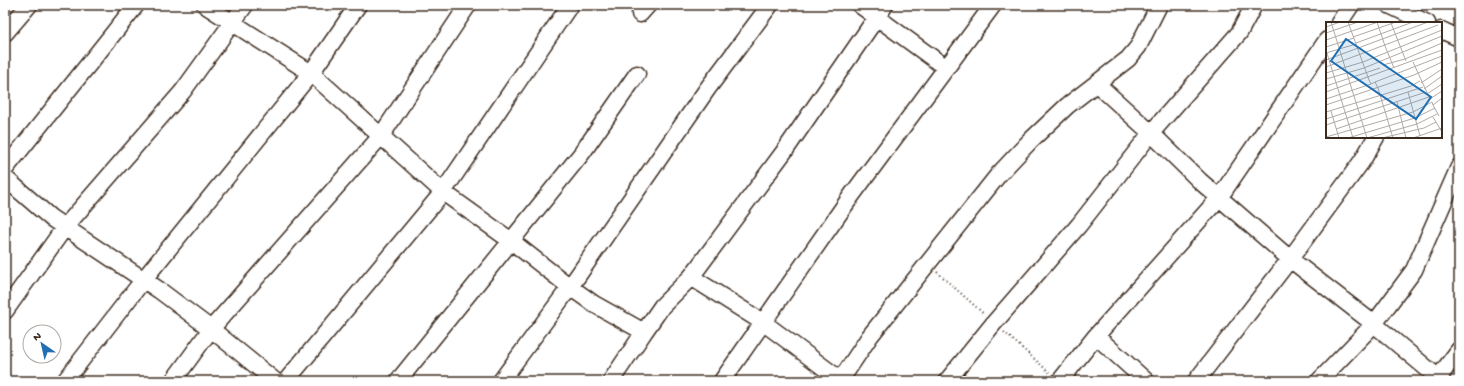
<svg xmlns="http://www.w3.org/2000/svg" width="1464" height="386" viewBox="0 0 1464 386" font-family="'Gochi Hand',sans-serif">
<rect width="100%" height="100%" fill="#fff"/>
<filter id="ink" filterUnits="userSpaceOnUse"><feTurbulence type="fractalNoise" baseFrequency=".025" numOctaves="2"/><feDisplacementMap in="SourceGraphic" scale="8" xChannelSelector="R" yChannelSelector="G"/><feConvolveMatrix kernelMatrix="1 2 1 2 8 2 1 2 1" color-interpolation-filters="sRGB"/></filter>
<g filter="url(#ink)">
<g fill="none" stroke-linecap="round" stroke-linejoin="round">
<!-- minor casing -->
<g stroke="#3b2a1e" stroke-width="19">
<path id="minor" d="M205 5 311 73 443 192 510 240 570 287 594 304 644 332 662 306 691 277 764 323 842 381
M860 5 945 67
M1389 5 1427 23
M640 14 648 5
M1339 23 1351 5
M1441 30 1459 38
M5 33 29 5
M1097 84 1151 133 1200 181 1290 259 1374 324 1442 381
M5 169 136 5
M5 178 51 218 159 290 211 329 275 381
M691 277 786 149 885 5
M5 311 65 227 183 91 245 5
M1096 336 1146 381
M65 381 144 279 311 73 358 5
M173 381 211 329 381 136 468 5
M286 381 443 192 570 5
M398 381 582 153 637 74
M501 381 570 287 708 88 770 5
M611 381 644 332
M722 381 852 195 993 5
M840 381 870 336 999 174 1031 140 1067 106 1128 59 1138 47 1159 5
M947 381 994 323 1079 225 1151 133 1239 33 1254 5
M1060 381 1096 336 1219 198 1327 40
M1196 381 1290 259 1362 161 1376 137
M1319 381 1374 324 1414 270 1459 167
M1436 381 1459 350"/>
</g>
<!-- path -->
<path stroke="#3b2a1e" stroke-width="2" stroke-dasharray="1 3" stroke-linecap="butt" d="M937 272 984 314
M1004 332 1050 373"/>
<!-- minor -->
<use href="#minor" stroke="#fff" stroke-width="16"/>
</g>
</g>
<!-- overview -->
<g transform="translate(1326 22)">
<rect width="116" height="116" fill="#fff"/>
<path fill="none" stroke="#b1aaa5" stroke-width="1" d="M5 0 41 116M22 0 43 58 45 62 49 60 52 66 67 116M51 0 59 24M65 1 80 39M0 5 14 0M0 11 32 0M27 15 70 0M0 18 52 0M30 21 87 0M59 24 68 46M0 25 28 16M0 28 27 116M0 31 30 22M0 38 102 0M87 40 104 77M57 43 79 37 116 21M0 45 112 3M0 51 37 40 116 8M0 57 38 46 116 14M49 60 116 34M95 61 116 47M0 64 54 46M98 67 116 54M0 70 116 28M82 70 94 114M101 72 116 62M0 77 45 62M104 77 116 69M71 80 80 116M0 83 88 53 116 40M5 89 13 116M0 90 85 64 94 59M113 94 107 83 116 76M107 95 116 110M0 97 97 65M0 103 100 70M10 107 103 75M0 115 87 90 106 80 107 83M22 116 89 96 109 86M41 116 91 102 111 92M56 116 98 106 110 100M87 116 116 106"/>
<path fill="#1f6fb2" fill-opacity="0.15" stroke="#1f6fb2" stroke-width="2" d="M20 17 105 75 90 97 5 39Z"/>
<rect width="116" height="116" fill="none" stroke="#3b2a1e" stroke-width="2"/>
</g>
<!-- margin -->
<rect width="1464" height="386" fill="none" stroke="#fff" stroke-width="20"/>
<rect x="10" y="10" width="1444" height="366" fill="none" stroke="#3b2a1e" stroke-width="1.5" filter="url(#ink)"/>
<!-- north arrow -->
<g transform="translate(42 344) rotate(326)"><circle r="19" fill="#ffffff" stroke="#b1aaa5"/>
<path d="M0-3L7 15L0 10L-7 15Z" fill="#1f6fb2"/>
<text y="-6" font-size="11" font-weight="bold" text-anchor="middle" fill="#3b2a1e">N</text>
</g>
</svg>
